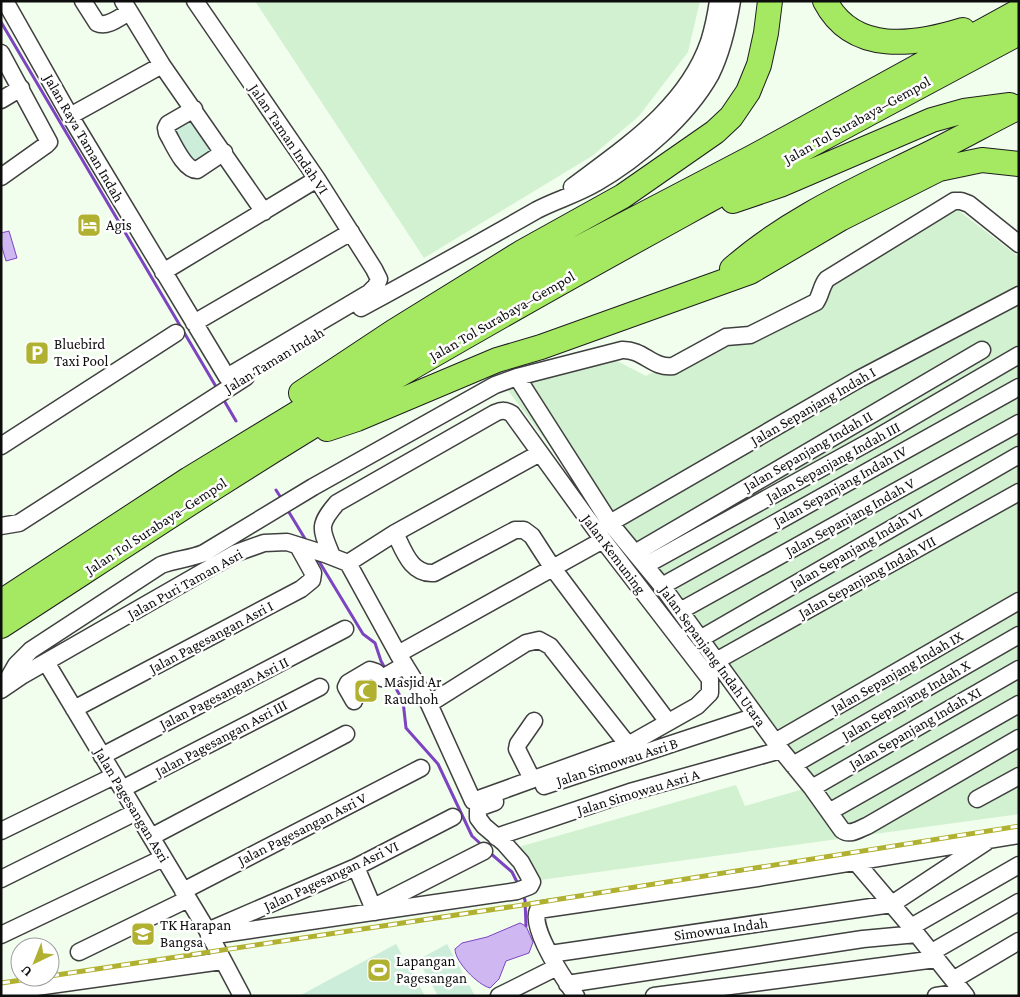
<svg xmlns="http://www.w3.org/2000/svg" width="1020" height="997" viewBox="0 0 1020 997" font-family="'Crimson Pro',serif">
<rect width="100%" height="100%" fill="#f1feee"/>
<!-- farmland -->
<path fill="#d2f1d0" d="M255 1H700L688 52 639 116 592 156 424 258Z
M954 207 1019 257V814L540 880 515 848 736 785 745 806 807 788 497 376 600 352 646 376 722 334H743L809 297 816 278Z"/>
<!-- pitch -->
<path fill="#ccedd9" d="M189 116 212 155 192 167 169 128Z
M396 944 425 996H299Z
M447 944 475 996H438L418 960Z"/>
<!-- water -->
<path fill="#cfb7f1" stroke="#7c44c1" d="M9 231 17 258 6 261 1 244V233Z
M520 923 526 926 533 942 529 953 506 961 499 979 490 988C478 985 455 962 455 949L462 943 487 937Z"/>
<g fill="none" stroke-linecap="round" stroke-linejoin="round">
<!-- stream -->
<path stroke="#7c44c1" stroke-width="3" d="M1 22 218 390
M222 397 236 421
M276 490 283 501
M287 509 307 542
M317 558 363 634 375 643 381 661 386 670
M390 678 403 701 406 728 438 764 472 836 483 846
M489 852 512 872 518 884
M522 894 525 900 526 926"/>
<!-- minor casing -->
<g stroke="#404040" stroke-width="19">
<path id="minor" d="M5 1 70 116 227 377 369 293 376 286 379 279 374 269 317 179 195 1
M83 1 97 23C107 28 120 17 129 12
M123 1 162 65 264 212
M1 53 49 142 46 145 1 177
M1 100 21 88
M194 109 168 124 166 128 167 133C173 143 184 170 197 170L224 152
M70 116 162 65
M572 187C625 147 686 108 709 42 713 29 716 15 718 1
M163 272 317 179
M361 308C420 276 479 243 537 210 556 200 578 194 596 183 638 159 687 117 711 74 722 52 728 25 732 1
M194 323 351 232
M517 377 610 523 662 586 781 750 812 788 842 830C850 836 859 829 867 826L1019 738
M1 446 176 333
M610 523 859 379 1019 295
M1 526 19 523 246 377
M395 533C404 551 411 575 434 573L515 530H524L532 536 552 567 668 722
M635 553 982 350
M348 563 395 533 540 453
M646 565 878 437 1019 355
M662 586 1019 387
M680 611 1019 423
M700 639 1019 455
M398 654 603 540
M716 661 1019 492
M46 662 207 930 242 996
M5 684 16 665 31 650 161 565C176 559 190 559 204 553L313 487 495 385 517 377 622 350C643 349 653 369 673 366L726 337 750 335 816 302C821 295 821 286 827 279L954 201H961L969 204 1019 244
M1 690 23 675 236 553 264 543 287 542 325 554 348 563 398 654 429 704 473 801 628 745 697 706 710 693V679L603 540 512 414C506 410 502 410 495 413L337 503C317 526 321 529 332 556
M354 701 346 687 348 683 370 670 376 672 382 678 384 677 405 665
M429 704 526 643 539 640 550 646 628 745
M74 709 301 589 312 580 313 573 298 546
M775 742 1019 601
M102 756 345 629
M793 765 1019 635
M532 779 517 749 518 744 534 721
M544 786 756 716
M812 788 1019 669
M122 789 320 687
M977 799 1019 776
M829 812 1019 704
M1 831 114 776
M151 837 346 734
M496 837 630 792 781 750
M855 861 911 927 966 996
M356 867 375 912
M1 879 136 812
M183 891 421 768
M374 907 484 851
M911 927 1019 865
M212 929 356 867 453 817
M1 935 163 858
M209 936 517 891 530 886 532 882 521 862 504 843 484 826 478 818V808L495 802
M79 952 188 899
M932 952 1019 902
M550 954 892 904 986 842
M953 980 1019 941
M567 984 863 939 917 934
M1 992 222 961
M499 996 557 967
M576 996C564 979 529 928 538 910L757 878 1019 835
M654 996 936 959
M936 996 963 992"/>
</g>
<!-- highway casing -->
<g stroke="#1e1e1e" stroke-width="26">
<path id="highway" d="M825 1C853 55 915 45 963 30
M733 201 780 185 932 120 964 111 1010 105
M732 269C786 221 853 191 918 159 952 143 985 124 1019 107
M301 393 393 332 524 251 623 196 715 132 731 117 748 92 759 65 766 33 770 1
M327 429 357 419 497 360 541 347 750 272 840 219 939 169 982 160 1019 164
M1 602 189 479 406 347 558 259 753 157 1019 11
M1 626C117 551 232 474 351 403 570 274 794 153 1019 33"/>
</g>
<!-- minor -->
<use href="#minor" stroke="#fff" stroke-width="16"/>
<!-- highway -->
<use href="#highway" stroke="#a5e862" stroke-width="24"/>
<!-- rail casing -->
<g stroke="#b1b131" stroke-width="5">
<path id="rail" d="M50 976 529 904 1019 826
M1 983 43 977"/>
</g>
<!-- rail -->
<use href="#rail" stroke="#fff" stroke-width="3" stroke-dasharray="9" stroke-linecap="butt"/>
</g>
<!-- icons -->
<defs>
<g id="hotel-square" transform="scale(1.25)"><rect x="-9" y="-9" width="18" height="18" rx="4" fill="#b1b131" stroke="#fff"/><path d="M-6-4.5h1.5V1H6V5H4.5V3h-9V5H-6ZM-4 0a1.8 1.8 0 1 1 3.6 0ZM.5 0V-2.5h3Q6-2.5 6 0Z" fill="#fff"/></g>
<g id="parking-square" transform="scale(1.25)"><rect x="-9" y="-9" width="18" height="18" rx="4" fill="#b1b131" stroke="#fff"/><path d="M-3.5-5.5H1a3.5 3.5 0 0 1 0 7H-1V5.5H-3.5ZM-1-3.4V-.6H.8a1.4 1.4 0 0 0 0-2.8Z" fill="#fff"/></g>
<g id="mosque-square" transform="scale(1.25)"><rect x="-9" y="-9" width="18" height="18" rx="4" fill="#b1b131" stroke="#fff"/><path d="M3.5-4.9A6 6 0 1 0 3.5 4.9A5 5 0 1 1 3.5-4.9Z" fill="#fff"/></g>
<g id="school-square" transform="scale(1.25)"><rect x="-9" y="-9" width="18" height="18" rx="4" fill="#b1b131" stroke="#fff"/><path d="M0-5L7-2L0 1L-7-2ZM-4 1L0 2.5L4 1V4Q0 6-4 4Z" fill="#fff"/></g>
<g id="stadium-square" transform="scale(1.25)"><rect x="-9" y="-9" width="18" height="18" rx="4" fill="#b1b131" stroke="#fff"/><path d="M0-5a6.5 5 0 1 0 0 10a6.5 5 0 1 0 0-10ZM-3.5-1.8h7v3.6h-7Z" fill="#fff"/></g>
</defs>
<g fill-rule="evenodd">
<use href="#hotel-square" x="89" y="225"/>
<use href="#parking-square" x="37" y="353"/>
<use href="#mosque-square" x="366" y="691"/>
<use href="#school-square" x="143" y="934"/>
<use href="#stadium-square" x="379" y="970"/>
</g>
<g text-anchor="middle" stroke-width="5" stroke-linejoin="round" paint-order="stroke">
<!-- street labels -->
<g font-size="15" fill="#0d0d0d" stroke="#fff">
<text transform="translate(857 120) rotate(-29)" y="5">Jalan Tol Surabaya–Gempol</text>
<text transform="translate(84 138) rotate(60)" y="5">Jalan Raya Taman Indah</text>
<text transform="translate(289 139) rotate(56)" y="5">Jalan Taman Indah VI</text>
<text transform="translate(502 316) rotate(-30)" y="5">Jalan Tol Surabaya–Gempol</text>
<text transform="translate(274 360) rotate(-31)" y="5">Jalan Taman Indah</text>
<text transform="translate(813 406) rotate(-30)" y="5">Jalan Sepanjang Indah I</text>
<text transform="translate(808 451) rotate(-30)" y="5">Jalan Sepanjang Indah II</text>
<text transform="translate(833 462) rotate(-29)" y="5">Jalan Sepanjang Indah III</text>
<text transform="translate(840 486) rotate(-29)" y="5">Jalan Sepanjang Indah IV</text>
<text transform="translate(850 517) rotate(-29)" y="5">Jalan Sepanjang Indah V</text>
<text transform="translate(156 526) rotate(-33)" y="5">Jalan Tol Surabaya–Gempol</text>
<text transform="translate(856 548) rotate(-30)" y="5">Jalan Sepanjang Indah VI</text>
<text transform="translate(614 554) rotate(53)" y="5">Jalan Kemuning</text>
<text transform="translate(867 577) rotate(-29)" y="5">Jalan Sepanjang Indah VII</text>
<text transform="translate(185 584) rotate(-29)" y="5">Jalan Puri Taman Asri</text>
<text transform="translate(211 637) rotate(-28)" y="5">Jalan Pagesangan Asri I</text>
<text transform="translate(713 656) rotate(54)" y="5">Jalan Sepanjang Indah Utara</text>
<text transform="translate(897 672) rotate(-30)" y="5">Jalan Sepanjang Indah IX</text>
<text transform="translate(224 693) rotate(-27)" y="5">Jalan Pagesangan Asri II</text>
<text transform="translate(906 700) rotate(-30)" y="5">Jalan Sepanjang Indah X</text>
<text transform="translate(915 728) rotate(-30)" y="5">Jalan Sepanjang Indah XI</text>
<text transform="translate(221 738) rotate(-28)" y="5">Jalan Pagesangan Asri III</text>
<text transform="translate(617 762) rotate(-18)" y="5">Jalan Simowau Asri B</text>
<text transform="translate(638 792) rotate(-17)" y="5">Jalan Simowau Asri A</text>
<text transform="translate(132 805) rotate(59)" y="5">Jalan Pagesangan Asri</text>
<text transform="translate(302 829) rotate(-27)" y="5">Jalan Pagesangan Asri V</text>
<text transform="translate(331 876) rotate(-25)" y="5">Jalan Pagesangan Asri VI</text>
<text transform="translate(721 929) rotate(-8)" y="5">Simowua Indah</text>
</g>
<!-- poi labels -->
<g font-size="15" fill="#0d0d0d" stroke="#fff" text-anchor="start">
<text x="106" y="230">Agis</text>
<text x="54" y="349">Bluebird<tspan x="54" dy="17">Taxi Pool</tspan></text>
<text x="384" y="687">Masjid Ar<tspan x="384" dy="17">Raudhoh</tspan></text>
<text x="160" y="930">TK Harapan<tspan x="160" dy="17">Bangsa</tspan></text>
<text x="396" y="966">Lapangan<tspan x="396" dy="17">Pagesangan</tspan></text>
</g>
</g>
<!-- border -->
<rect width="1020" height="997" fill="none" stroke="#0d0d0d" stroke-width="5"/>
<!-- north arrow -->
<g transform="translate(35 962) rotate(223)"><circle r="24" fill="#ffffff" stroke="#9e9e9e"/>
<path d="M0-4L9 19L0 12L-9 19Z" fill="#b1b131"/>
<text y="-8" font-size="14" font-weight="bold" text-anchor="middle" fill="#0d0d0d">U</text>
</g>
</svg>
